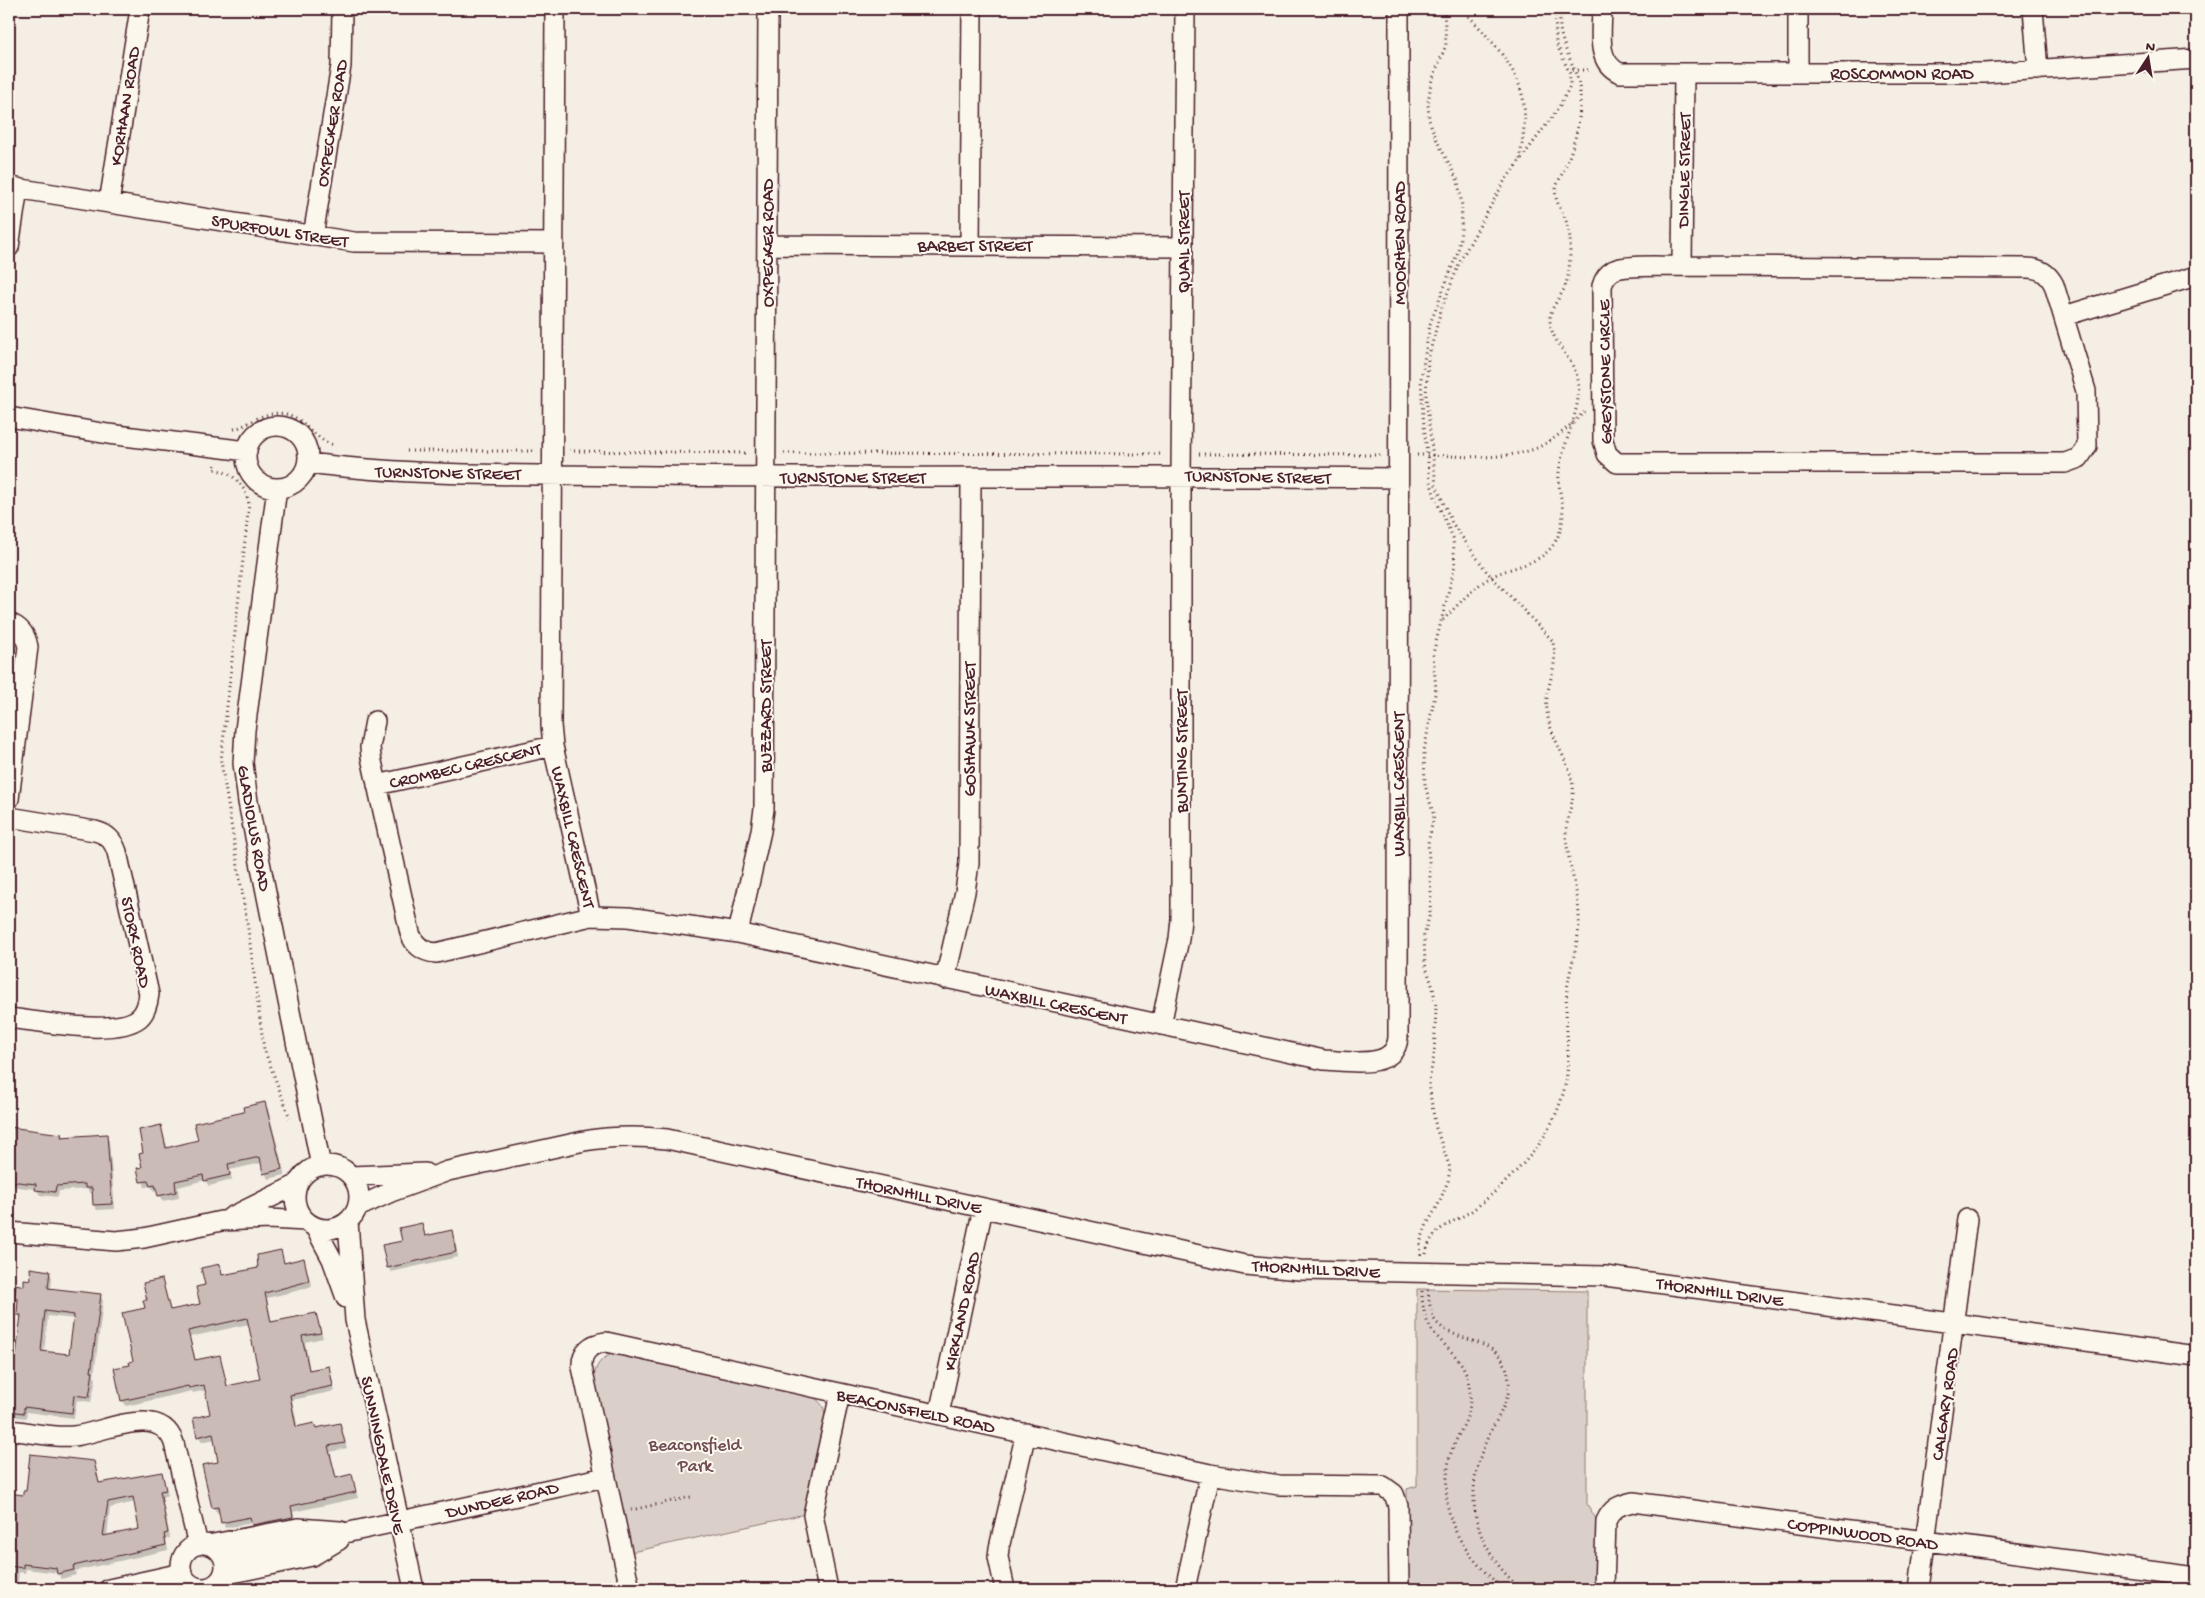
<svg xmlns="http://www.w3.org/2000/svg" width="2205" height="1598" viewBox="0 0 2205 1598" font-family="'Gochi Hand',sans-serif">
<rect width="100%" height="100%" fill="#f4eee4"/>
<filter id="ink" filterUnits="userSpaceOnUse"><feTurbulence type="fractalNoise" baseFrequency=".02" numOctaves="2"/><feDisplacementMap in="SourceGraphic" scale="10" xChannelSelector="R" yChannelSelector="G"/><feConvolveMatrix kernelMatrix="1 2 1 2 8 2 1 2 1" color-interpolation-filters="sRGB"/></filter>
<g filter="url(#ink)">
<!-- green -->
<path fill="#dbd0c9" stroke="#92787a" d="M1417 1289 1587 1291V1504L1596 1519V1589H1407V1489L1417 1486Z
M613 1354 811 1396C821 1401 826 1408 825 1420L805 1514 632 1552 594 1379C595 1366 600 1358 613 1354Z"/>
<!-- shadow -->
<path fill="#0003" fill-rule="evenodd" d="M265 1104 268 1109 285 1175 268 1179 261 1163 230 1170 232 1180 209 1186 205 1180 178 1187 179 1198 162 1201 158 1191H154L151 1186 145 1187 139 1169 143 1168 145 1154 161 1127 168 1149 199 1141 245 1113Z
M9 1124 12 1129 61 1135 63 1138 106 1136 109 1141 115 1209 97 1210 94 1205 93 1193H90L87 1189 59 1191 58 1197 40 1195 36 1189 9 1186Z
M422 1224 426 1237 451 1231 454 1236 458 1257 391 1272 388 1267 403 1242Z
M280 1251 285 1264 304 1260 312 1287 267 1298 272 1323 316 1314 323 1338 305 1342 310 1371 328 1367 335 1391 292 1400 298 1428 314 1424 317 1429 340 1424 347 1448 330 1452 337 1479 351 1475 358 1498 293 1512 296 1523 256 1530 252 1523 225 1528 220 1512 217 1513 214 1508 220 1463 215 1439 202 1442 199 1436 212 1415 206 1390 193 1393 192 1391 126 1406 123 1401 115 1369 131 1366 134 1362 149 1301 162 1280 171 1311 201 1305 206 1286 219 1265 223 1276 260 1269ZM249 1324 262 1380 228 1387 219 1356 196 1361 190 1337Z
M49 1272 52 1277 51 1289 100 1295 103 1301 94 1376 96 1379 91 1402 77 1400 74 1418 27 1412 26 1418 10 1416 9 1392 13 1356 17 1357 21 1320 18 1314V1304L15 1299 25 1287ZM48 1316 75 1319 70 1356 44 1353Z
M94 1462 100 1484 161 1473 168 1495 162 1497 170 1538 166 1539 168 1550 75 1571 76 1575 61 1579 58 1573 26 1569 25 1573 19 1572 17 1589 9 1588V1476L20 1538ZM135 1502 141 1530 107 1537 110 1508Z
M288 1586 290 1589H274Z"/>
<!-- building -->
<path fill="#cabbb6" stroke="#4a1f2b" fill-rule="evenodd" d="M265 1102 282 1169 263 1174 260 1157 228 1164 230 1175 204 1181 203 1175 175 1181 176 1192 158 1196 155 1185 150 1186 148 1181 140 1182 137 1168 142 1167 139 1154 143 1153 139 1130 161 1125 166 1148 198 1140 194 1123 244 1112 243 1107Z
M9 1127 62 1134 61 1137 107 1134 112 1204 93 1205 92 1188H85V1184L56 1186 55 1192 35 1190 36 1184 9 1181Z
M422 1223 425 1236 452 1230 456 1252 387 1268 382 1245 402 1241 399 1228Z
M281 1250 284 1263 304 1258 309 1281 265 1293 271 1322 316 1313 321 1333 302 1336 309 1370 329 1366 333 1386 290 1395 296 1427 314 1423 316 1428 340 1423 345 1443 328 1446 336 1478 352 1474 356 1492 291 1506 293 1517 252 1525 250 1517 221 1523 218 1507 212 1508 202 1465 218 1462 213 1433 197 1437 193 1418 210 1414 204 1385 189 1388 188 1386 121 1401 114 1368 130 1365 129 1362 133 1361 122 1313 145 1308 143 1300H147L143 1283 162 1279 170 1310 200 1304 196 1287 205 1285 201 1268 220 1264 222 1275 258 1268 257 1255ZM247 1318 260 1379 227 1386 220 1355 195 1360 188 1331Z
M30 1268 50 1271 48 1288 101 1294 91 1372H93L89 1397 74 1395 72 1413 24 1407V1413L9 1411V1383L12 1355H16L21 1315H17L18 1299H14L16 1284 24 1286V1279L31 1280ZM45 1311 74 1315 69 1354 41 1351Z
M30 1454 94 1461 99 1483 162 1472 166 1490 160 1491 168 1533 164 1534 166 1545 73 1566 74 1570 57 1574 56 1568 23 1564V1568L9 1566V1493L23 1495V1491H26ZM133 1497 139 1529 103 1536 108 1502Z"/>
<g fill="none" stroke-linecap="round" stroke-linejoin="round">
<!-- minor casing -->
<g stroke="#4a1f2b" stroke-width="22">
<path id="minor" d="M555 9 551 725 553 746 591 916
M1602 9C1602 31 1595 62 1620 73H1985L2196 59
M2033 9 2038 70
M1798 73V9
M9 187 354 242 554 243
M109 203 140 9
M313 236 341 66 342 9
M768 245 1183 247
M970 245 972 9
M9 247 18 188
M1682 266 2027 268C2040 268 2048 273 2054 285L2086 391 2087 446 2079 458 2065 463H1617L1607 454 1603 440 1602 286C1604 279 1607 274 1614 270 1626 264 1667 267 1682 266Z
M1682 266 1684 73
M2064 316 2196 276
M9 417 108 434 247 451
M246 457a31 31 0 1 1 62 0a31 31 0 1 1-62 0Z
M308 463C426 478 545 474 664 476 909 479 1153 475 1398 478
M277 488 245 730 243 763 248 802 321 1166
M9 623C20 627 26 635 28 647L9 799
M375 721 370 747 371 757 410 933C414 945 423 952 436 953L591 916 628 917 738 933 1324 1060C1348 1061 1396 1071 1398 1037L1399 9
M377 785 553 746
M9 817 95 831C107 834 113 840 117 852L149 994C148 1003 146 1012 139 1018 115 1037 38 1021 9 1018
M738 933 761 831 764 809 768 9
M945 979 965 892 969 863 971 478
M1161 1025 1179 939 1181 919V475L1185 9
M295 1197a32 32 0 1 1 64 0a32 32 0 1 1-64 0Z
M351 1176 425 1173
M358 1207 391 1192 448 1171 584 1141C612 1136 639 1136 667 1139L1245 1265 1300 1270 1605 1276 2196 1356
M231 1217 298 1184
M348 1221 355 1320 414 1589
M315 1227 332 1259 346 1298
M9 1232 116 1241 144 1238 221 1221 269 1219 306 1221
M939 1414 983 1208
M9 1430C30 1432 53 1438 74 1436 103 1433 160 1402 174 1443L198 1545
M181 1566a22 22 0 1 1 44 0a22 22 0 1 1-44 0Z
M208 1545 298 1528 340 1531
M224 1559 605 1477
M223 1575 312 1556 339 1540
M109 1589 182 1573
M630 1589 582 1367C581 1351 591 1344 606 1342L1210 1474 1279 1485 1383 1486 1394 1494 1398 1506 1399 1589
M828 1589 813 1515 840 1394
M1005 1589 998 1557 999 1548 1026 1433
M1185 1589 1210 1474
M1604 1589 1606 1521C1612 1508 1619 1505 1633 1502L2196 1577
M1919 1589 1967 1219"/>
</g>
<!-- path -->
<path stroke="#4a1f2b" stroke-width="3" stroke-dasharray="1 4" stroke-linecap="butt" d="M1462 9C1486 35 1515 62 1523 98 1527 118 1522 140 1520 160
M1572 70H1591
M234 429C247 426 257 416 270 414 303 408 308 438 334 445
M407 451H536
M569 451 748 453
M784 453 1163 454
M1199 454 1381 455
M1417 455C1453 455 1493 461 1528 451 1550 445 1569 427 1584 412
M215 465 214 469C234 473 245 485 249 504L221 761 248 929 264 1049 290 1118
M1443 620C1458 605 1472 588 1491 577 1513 565 1541 566 1555 542 1571 514 1557 498 1559 472 1562 443 1585 404 1577 376 1571 356 1549 340 1550 318 1551 306 1562 296 1566 284 1569 275 1570 261 1570 251 1571 239 1569 228 1565 218 1561 209 1554 200 1556 190 1557 181 1563 174 1566 165 1575 143 1581 120 1580 96 1580 65 1552 41 1562 9
M1426 1254C1430 1227 1454 1223 1473 1210 1494 1194 1528 1162 1542 1140 1554 1121 1565 1096 1567 1073 1570 1046 1564 1018 1567 990 1570 965 1580 941 1579 916 1578 888 1567 861 1566 834 1566 818 1575 800 1573 785 1569 759 1549 737 1547 710 1544 686 1561 664 1552 640L1487 572 1452 523 1436 485 1426 396 1428 359 1441 310 1460 261 1504 182 1558 109 1570 86V74L1556 43 1555 9
M1421 1255 1420 1243 1427 1224 1438 1205 1448 1181 1450 1168 1436 1128 1431 1100 1429 1081 1434 1056 1436 1007 1433 988 1425 964 1424 936 1430 913 1431 894 1428 843 1434 816 1425 785 1424 751 1436 689 1433 654 1455 565 1453 538 1436 500 1430 481 1423 416 1421 379 1430 324 1458 251 1461 232 1462 206 1458 181 1437 141 1429 120 1428 103 1431 83 1446 45 1444 9
M1428 1290C1429 1300 1430 1315 1437 1323 1459 1346 1506 1335 1509 1382 1510 1401 1497 1418 1489 1435 1461 1493 1472 1546 1521 1589
M1422 1291C1422 1307 1425 1322 1435 1334 1447 1349 1464 1360 1468 1380 1476 1418 1460 1424 1450 1456 1448 1463 1448 1471 1447 1478 1442 1527 1469 1558 1503 1589
M631 1510 691 1497"/>
<!-- minor -->
<use href="#minor" stroke="#fbf7ec" stroke-width="19"/>
</g>
</g>
<g text-anchor="middle" stroke-width="4" stroke-linejoin="round" paint-order="stroke">
<!-- street labels -->
<g font-size="18" fill="#4a1f2b" stroke="#fbf7ec">
<text x="1902" y="79">ROSCOMMON ROAD</text>
<text transform="translate(124 106) rotate(-81)" y="6">KORHAAN ROAD</text>
<text transform="translate(331 123) rotate(-81)" y="6">OXPECKER ROAD</text>
<text transform="translate(1683 170) rotate(-89)" y="6">DINGLE STREET</text>
<text transform="translate(280 230) rotate(9)" y="6">SPURFOWL STREET</text>
<text transform="translate(1183 242) rotate(-90)" y="6">QUAIL STREET</text>
<text transform="translate(767 243) rotate(-90)" y="6">OXPECKER ROAD</text>
<text transform="translate(1399 243) rotate(-90)" y="6">MOORHEN ROAD</text>
<text x="975" y="251">BARBET STREET</text>
<text transform="translate(1604 372) rotate(-91)" y="6">GREYSTONE CIRCLE</text>
<text transform="translate(448 472) rotate(1)" y="6">TURNSTONE STREET</text>
<text transform="translate(1258 476) rotate(1)" y="6">TURNSTONE STREET</text>
<text x="853" y="483">TURNSTONE STREET</text>
<text transform="translate(765 706) rotate(-90)" y="6">BUZZARD STREET</text>
<text transform="translate(969 729) rotate(-90)" y="6">GOSHAWK STREET</text>
<text transform="translate(1181 751) rotate(-90)" y="6">BUNTING STREET</text>
<text transform="translate(465 765) rotate(-13)" y="6">CROMBEC CRESCENT</text>
<text transform="translate(1398 784) rotate(-90)" y="6">WAXBILL CRESCENT</text>
<text transform="translate(255 828) rotate(80)" y="6">GLADIOLUS ROAD</text>
<text transform="translate(574 837) rotate(77)" y="6">WAXBILL CRESCENT</text>
<text transform="translate(137 942) rotate(78)" y="6">STORK ROAD</text>
<text transform="translate(1056 1003) rotate(12)" y="6">WAXBILL CRESCENT</text>
<text transform="translate(919 1194) rotate(12)" y="6">THORNHILL DRIVE</text>
<text transform="translate(1316 1268) rotate(3)" y="6">THORNHILL DRIVE</text>
<text transform="translate(1720 1291) rotate(8)" y="6">THORNHILL DRIVE</text>
<text transform="translate(961 1311) rotate(-78)" y="6">KIRKLAND ROAD</text>
<text transform="translate(1944 1404) rotate(-82)" y="6">CALGARY ROAD</text>
<text transform="translate(916 1410) rotate(12)" y="6">BEACONSFIELD ROAD</text>
<text transform="translate(384 1455) rotate(78)" y="6">SUNNINGDALE DRIVE</text>
<text transform="translate(502 1499) rotate(-13)" y="6">DUNDEE ROAD</text>
<text transform="translate(1863 1533) rotate(8)" y="6">COPPINWOOD ROAD</text>
</g>
<!-- park labels -->
<g font-size="18" fill="#6e4b52" stroke="#fbf7ec">
<text x="695" y="1450">Beaconsfield<tspan x="695" dy="21">Park</tspan></text>
</g>
</g>
<!-- margin -->
<rect width="2205" height="1598" fill="none" stroke="#fbf7ec" stroke-width="30"/>
<rect x="15" y="15" width="2175" height="1568" fill="none" stroke="#4a1f2b" stroke-width="2" filter="url(#ink)"/>
<!-- north arrow -->
<g transform="translate(2148 58) rotate(12)" stroke="#fbf7ec" stroke-width="4" paint-order="stroke">
<path d="M0-4L9 19L0 12L-9 19Z" fill="#4a1f2b"/>
<text y="-8" font-size="14" font-weight="bold" text-anchor="middle" fill="#4a1f2b">N</text>
</g>
</svg>
